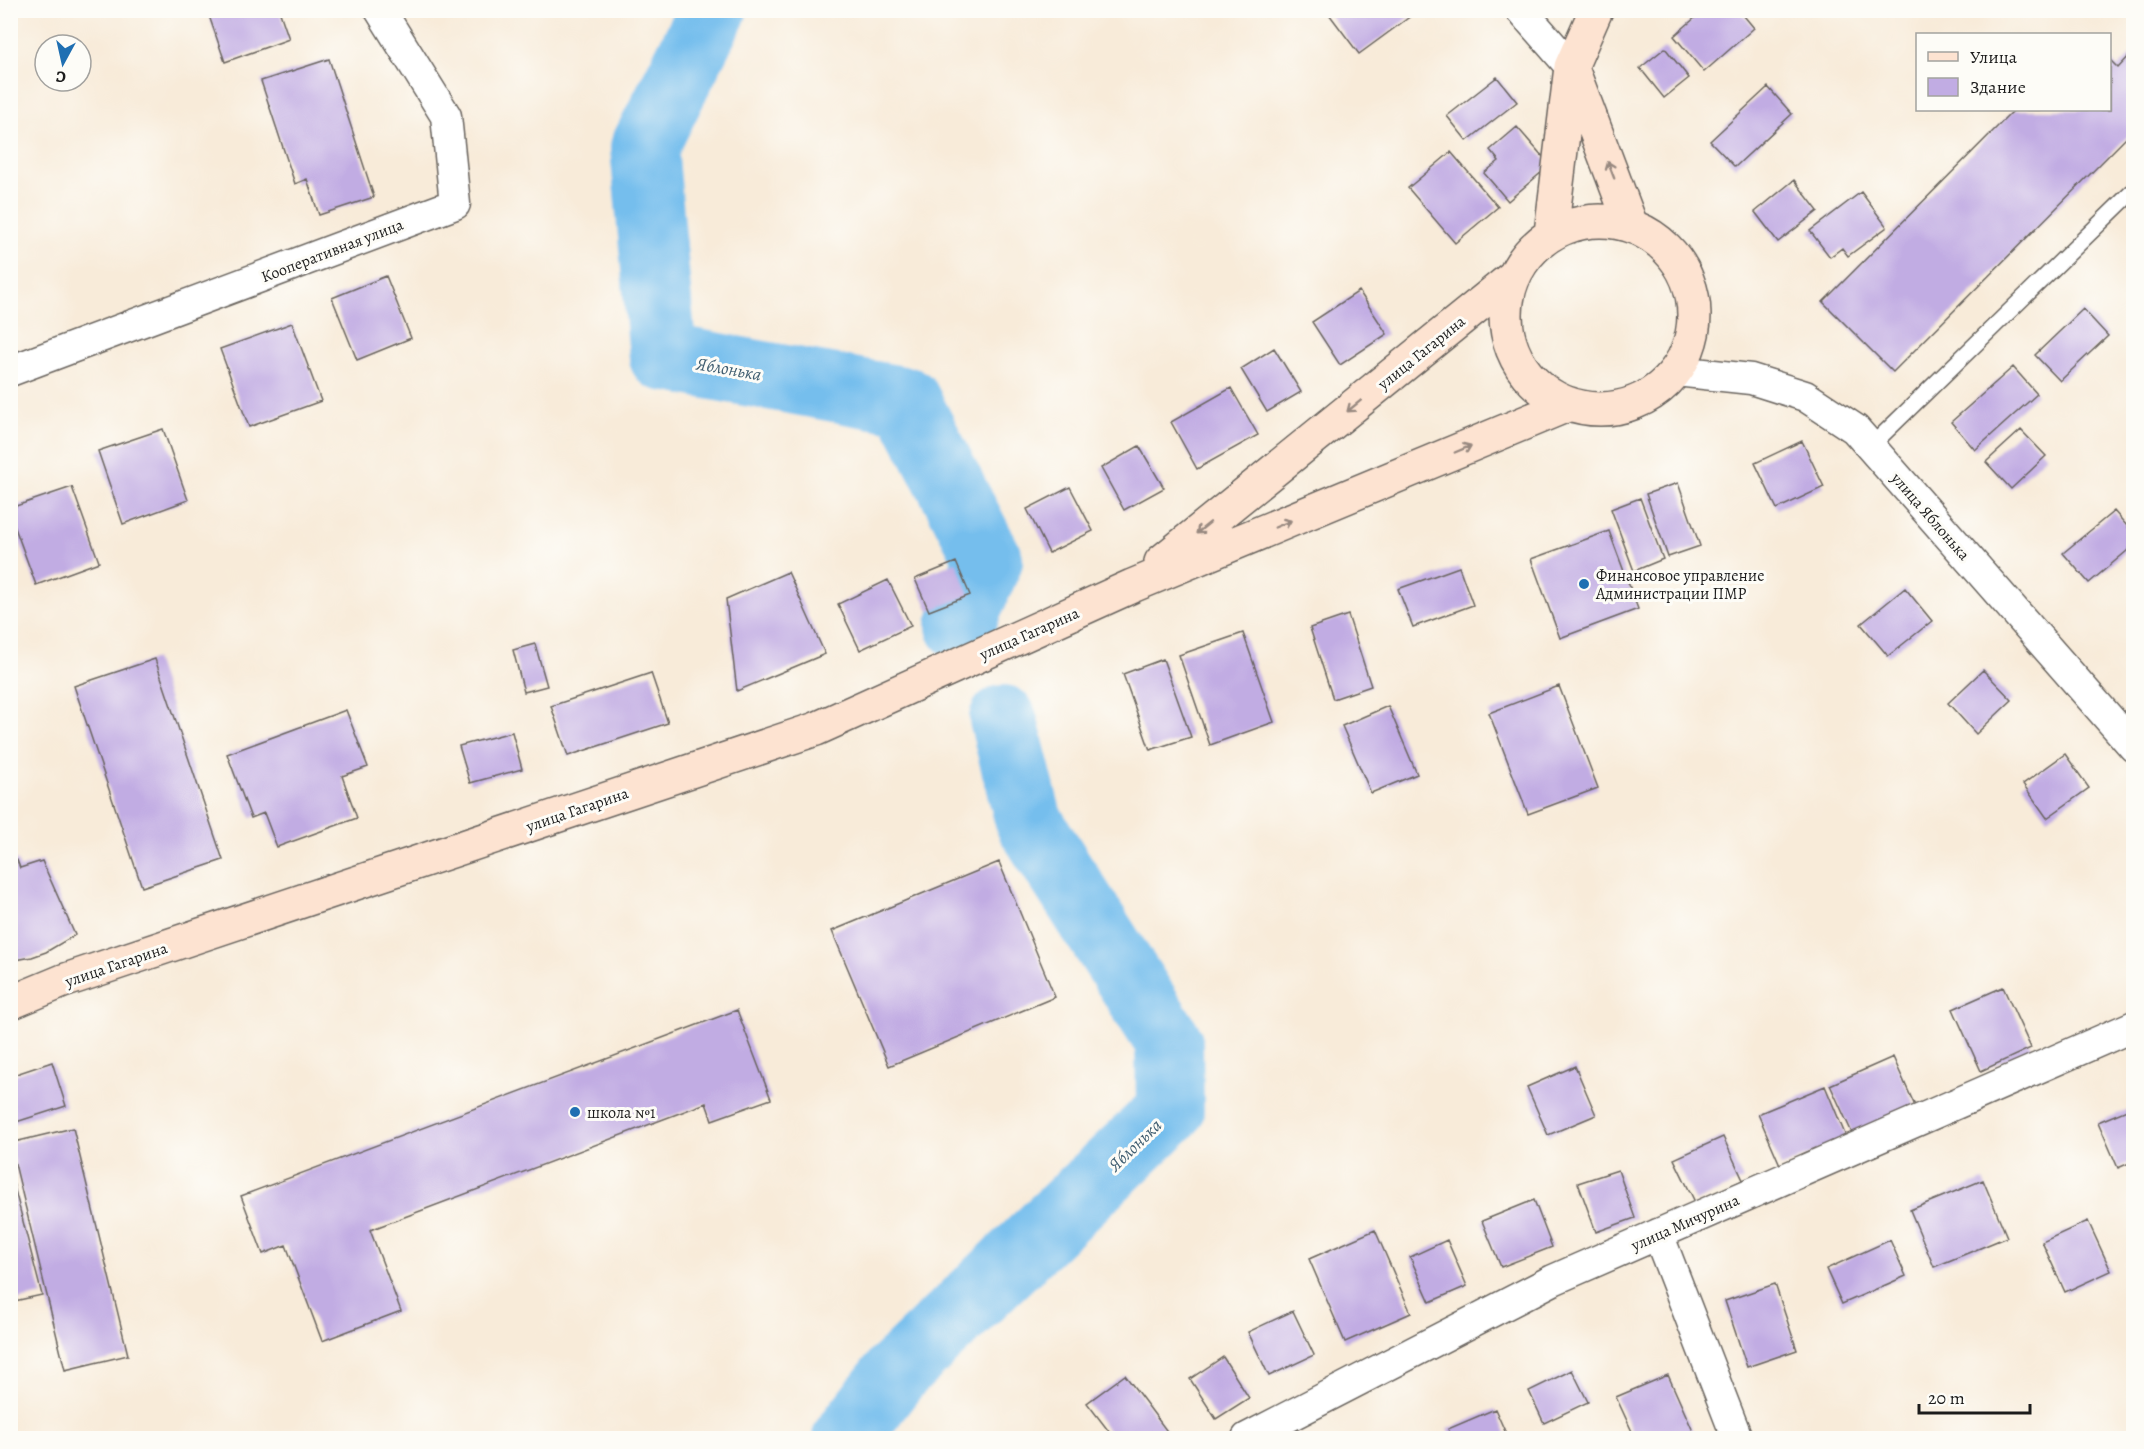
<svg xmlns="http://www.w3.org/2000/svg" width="2144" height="1449" viewBox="0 0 2144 1449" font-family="Alegreya,serif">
<rect width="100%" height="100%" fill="#fdfcf7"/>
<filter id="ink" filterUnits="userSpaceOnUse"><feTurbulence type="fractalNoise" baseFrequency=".0167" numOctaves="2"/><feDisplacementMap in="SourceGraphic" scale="12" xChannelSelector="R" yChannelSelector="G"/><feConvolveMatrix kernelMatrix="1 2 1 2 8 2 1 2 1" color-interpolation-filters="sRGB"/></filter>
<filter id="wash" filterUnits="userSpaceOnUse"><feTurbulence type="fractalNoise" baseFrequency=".008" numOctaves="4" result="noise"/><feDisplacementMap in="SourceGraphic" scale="24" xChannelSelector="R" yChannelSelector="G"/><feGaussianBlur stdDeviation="1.35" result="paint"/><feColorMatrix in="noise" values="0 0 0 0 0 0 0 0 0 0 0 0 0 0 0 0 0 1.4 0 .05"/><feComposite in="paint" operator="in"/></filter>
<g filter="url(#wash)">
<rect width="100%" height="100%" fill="#f8ebd9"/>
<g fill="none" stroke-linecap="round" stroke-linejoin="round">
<!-- river -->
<path stroke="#74beed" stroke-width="68" d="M713 10 644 148 663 357 907 401 989 560 960 626
M846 1438 897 1372 1170 1111 1169 1042 1029 822 1003 719"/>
</g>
<g id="blocks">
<!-- building -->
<path fill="#c1ace3" d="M207 10H279L289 39 225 62Z
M1326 10H1419L1359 54Z
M1704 10H1739L1754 28 1704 72 1674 36Z
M1665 48 1689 78 1664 98 1640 68Z
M2134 51V130L1893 372 1823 302 2014 110H2110V60L2118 68Z
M329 59 374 197 319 215 307 179 295 184 261 81Z
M1497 77 1517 102 1467 141 1447 116Z
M1768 87 1792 114 1735 167 1710 141Z
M1517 127 1550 165 1508 201 1484 173 1499 161 1490 150Z
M1451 152 1498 207 1455 243 1408 188Z
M1794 180 1818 211 1778 242 1755 212Z
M1861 192 1887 227 1848 256 1842 248 1830 257 1810 231Z
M386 276 411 338 357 360 332 298Z
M1359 291 1387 334 1340 365 1312 322Z
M2083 309 2108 336 2060 381 2035 355Z
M292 323 321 401 249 427 220 349Z
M1274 348 1301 392 1267 412 1241 369Z
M2013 367 2037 394 1975 450 1951 422Z
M1231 388 1258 435 1197 469 1171 422Z
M163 429 188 500 123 524 98 451Z
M2021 430 2046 456 2011 489 1986 462Z
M1802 441 1824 487 1777 509 1755 463Z
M1139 446 1164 488 1124 510 1101 468Z
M1678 483 1700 546 1668 557 1646 494Z
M72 487 99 562 36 585 10 514V508Z
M1070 487 1093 531 1049 553 1027 509Z
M1640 498 1663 559 1634 571 1611 509Z
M2114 511 2134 534V545L2089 583 2063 553Z
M1609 531 1638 609 1560 638 1531 559Z
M956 562 970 595 929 611 915 579Z
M1459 567 1473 605 1413 627 1398 589Z
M788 572 825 654 737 691 726 599Z
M888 580 911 626 860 650 838 604Z
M1905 588 1932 621 1888 656 1861 624Z
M1348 615 1371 686 1333 699 1310 628Z
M1243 633 1274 722 1210 745 1179 655Z
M535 644 547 686 524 692 513 650Z
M155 659 223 860 142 887 74 686Z
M1163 659 1191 737 1150 750 1123 674Z
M1983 670 2012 700 1976 734 1948 703Z
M651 673 668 723 568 756 551 706Z
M1559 686 1598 788 1528 814 1489 713Z
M1388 706 1417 774 1371 793 1342 726Z
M346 710 368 767 342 776 357 818 277 847 264 813 251 818 227 754Z
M512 732 522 769 470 783 459 746Z
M2065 754 2089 788 2047 818 2023 784Z
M17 860 20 868 42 861 75 935 46 952 32 957 10 961V862Z
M999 862 1055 997 889 1066 832 931Z
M2003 987 2031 1048 1981 1071 1953 1009Z
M737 1010 771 1099 712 1120 706 1103 370 1230 401 1311 322 1341 286 1245 263 1254 241 1196Z
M1893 1057 1915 1106 1853 1135 1830 1085Z
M52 1062 66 1106 10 1124V1076Z
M1575 1066 1596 1115 1548 1135 1527 1087Z
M1825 1086 1847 1139 1781 1167 1758 1114Z
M2134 1107V1161L2118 1168 2098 1122Z
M73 1128 128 1355 65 1370 10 1143Z
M1723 1137 1743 1180 1695 1202 1674 1159Z
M1618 1170 1635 1218 1596 1232 1578 1183Z
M10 1171 42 1295 10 1302Z
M1983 1180 2007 1237 1934 1267 1910 1210Z
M1534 1200 1552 1247 1501 1267 1482 1221Z
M2088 1221 2111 1271 2065 1292 2042 1242Z
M1375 1230 1411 1313 1345 1342 1309 1259Z
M1447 1240 1467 1286 1430 1302 1410 1257Z
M1890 1240 1906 1276 1842 1304 1826 1269Z
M1775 1284 1797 1350 1747 1367 1725 1301Z
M1293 1311 1314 1355 1269 1376 1248 1332Z
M1223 1357 1249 1398 1216 1419 1190 1379Z
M1572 1370 1588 1402 1544 1423 1529 1391Z
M1125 1375 1172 1438H1114L1087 1403Z
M1668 1375 1696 1438H1635L1616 1397Z
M1495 1409 1508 1438H1453L1448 1429Z"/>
</g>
</g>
<g filter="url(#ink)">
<use href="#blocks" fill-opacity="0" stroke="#69645e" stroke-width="1.5"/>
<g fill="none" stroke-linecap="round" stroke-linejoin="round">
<!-- lane casing -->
<g stroke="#69645e" stroke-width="18">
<path id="lane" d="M1870 447 2134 190"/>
</g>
<!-- street casing -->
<g stroke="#69645e" stroke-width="33">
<path id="street" d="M1521 10 1571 67
M10 371 455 204 446 116 380 10
M1676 371 1751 379 1805 396 1855 429 2134 747
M1658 1234 1737 1438
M1247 1438 1553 1280 2134 1026"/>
</g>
<!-- secondary casing -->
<g stroke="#69645e" stroke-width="36">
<path id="secondary" d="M1573 71 1631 225
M1506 315a94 94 0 1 1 188 0a94 94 0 1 1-188 0Z
M1551 233 1571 67 1596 10
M1161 562 1514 276
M10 1003 63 981 816 729 1132 586 1570 404"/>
</g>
<!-- lane -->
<use href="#lane" stroke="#fff" stroke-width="15"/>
<!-- street -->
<use href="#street" stroke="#fff" stroke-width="30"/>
<!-- secondary -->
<use href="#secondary" stroke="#fde3d1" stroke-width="33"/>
</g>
<!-- one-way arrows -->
<defs><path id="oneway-shaft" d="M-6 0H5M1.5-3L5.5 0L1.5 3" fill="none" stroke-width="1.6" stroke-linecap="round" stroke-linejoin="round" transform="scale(1.5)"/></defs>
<g stroke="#988980">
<use href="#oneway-shaft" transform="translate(1611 170) rotate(-111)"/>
<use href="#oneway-shaft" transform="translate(1354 406) rotate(141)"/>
<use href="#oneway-shaft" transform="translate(1463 449) rotate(-23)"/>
<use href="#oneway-shaft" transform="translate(1283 524) rotate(-23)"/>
<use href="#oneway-shaft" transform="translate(1203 528) rotate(141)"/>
</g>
</g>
<!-- markers -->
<g fill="#1f6fb2" stroke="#fdfcf7" stroke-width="2">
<circle cx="1584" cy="584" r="6"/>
<circle cx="575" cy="1112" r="6"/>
</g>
<g text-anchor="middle" stroke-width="6" stroke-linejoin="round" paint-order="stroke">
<!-- street labels -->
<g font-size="16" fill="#1c1c1c" stroke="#fdfcf7">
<text transform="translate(332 250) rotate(-21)" y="6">Кооперативная улица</text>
<text transform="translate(1421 352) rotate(-39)" y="6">улица Гагарина</text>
<text transform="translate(1931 516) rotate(49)" y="6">улица Яблонька</text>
<text transform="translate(1029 633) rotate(-24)" y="6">улица Гагарина</text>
<text transform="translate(577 809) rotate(-19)" y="6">улица Гагарина</text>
<text transform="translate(116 964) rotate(-19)" y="6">улица Гагарина</text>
<text transform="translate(1685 1222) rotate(-24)" y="6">улица Мичурина</text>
</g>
<!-- poi labels -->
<g font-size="16" fill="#1c1c1c" stroke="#fdfcf7" text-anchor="start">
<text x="1596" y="581">Финансовое управление<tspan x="1596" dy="18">Администрации ПМР</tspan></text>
<text x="587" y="1118">школа №1</text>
</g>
<!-- water labels -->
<g font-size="18" font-style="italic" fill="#3f5d70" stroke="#fdfcf7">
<text transform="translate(729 369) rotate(10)" y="6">Яблонька</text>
<text transform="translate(1135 1145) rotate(-44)" y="6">Яблонька</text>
</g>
</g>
<!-- margin -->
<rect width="2144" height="1449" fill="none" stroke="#fdfcf7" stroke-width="36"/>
<!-- legend -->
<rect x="1916" y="33" width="195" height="78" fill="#fdfcf7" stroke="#a3a29f" stroke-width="1.5"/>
<rect x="1928" y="52" width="30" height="9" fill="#fde3d1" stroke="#a3a29f" stroke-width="1.5"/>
<text x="1970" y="63" font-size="18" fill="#1c1c1c">Улица</text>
<rect x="1928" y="78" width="30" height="18" fill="#c1ace3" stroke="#a3a29f" stroke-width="1.5"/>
<text x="1970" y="93" font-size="18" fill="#1c1c1c">Здание</text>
<!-- north arrow -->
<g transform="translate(63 63) rotate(188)"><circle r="28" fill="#fdfcf7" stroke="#a3a29f" stroke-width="1.5"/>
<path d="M0-4.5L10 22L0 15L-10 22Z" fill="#1f6fb2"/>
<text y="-9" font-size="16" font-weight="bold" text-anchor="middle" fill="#1c1c1c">С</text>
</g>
<!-- scale -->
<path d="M1919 1404v9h111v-9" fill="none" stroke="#1c1c1c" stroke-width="3"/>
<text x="1928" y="1404" font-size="18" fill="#1c1c1c" stroke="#fdfcf7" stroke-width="4.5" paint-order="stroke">20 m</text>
</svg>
